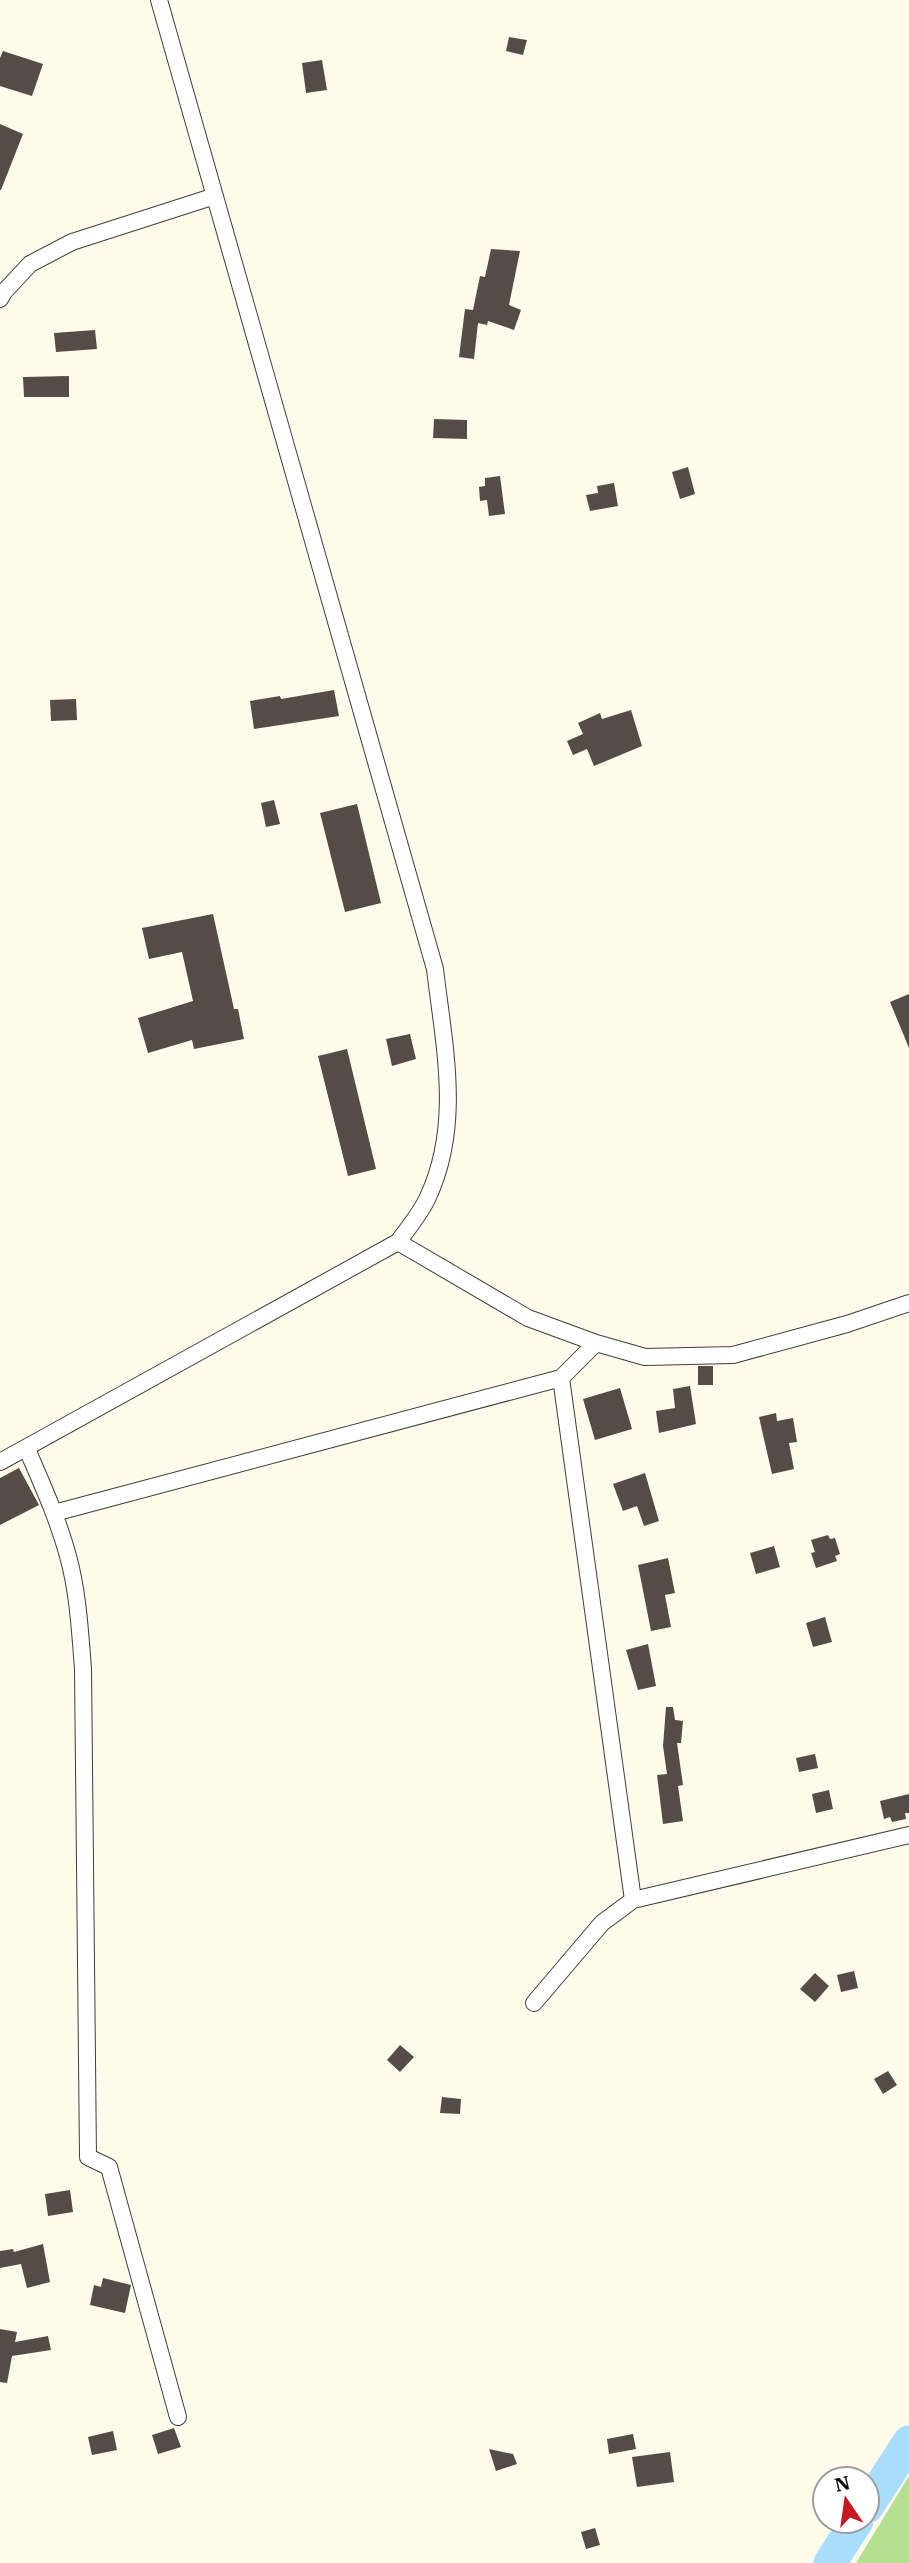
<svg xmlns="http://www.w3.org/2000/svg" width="909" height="2563" viewBox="0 0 909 2563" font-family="'IBM Plex Serif',serif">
<rect width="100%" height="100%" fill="#fffbea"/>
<!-- forest -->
<path fill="#b3df8e" d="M909 2476V2563H856Z"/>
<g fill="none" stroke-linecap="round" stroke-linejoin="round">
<!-- river -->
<path stroke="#a9ddfc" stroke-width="33" d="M867 2507 909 2442
M830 2563 857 2521"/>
</g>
<!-- building -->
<path fill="#554c47" d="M509 37 527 40 523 55 506 51Z
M3 51 43 64 32 96 0 86V58Z
M322 60 327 90 306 93 302 63Z
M0 124 23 134 1 190H0Z
M491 249 520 251 509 305 521 310 514 330 488 321 487 325 478 323 474 359 459 357 465 309 473 310 480 276 485 277Z
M95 330 97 349 56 352 54 333Z
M69 376V397H24L23 377Z
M434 419 467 420V439L433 438Z
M688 467 695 494 680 499 672 472Z
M500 476 505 514 489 516 487 500 480 501 479 487 485 486V478Z
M614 483 618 506 590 511 586 495 598 493 597 486Z
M334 690 339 716 254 729 250 701 280 696 281 699Z
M76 699 77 720 51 721 50 700Z
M631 710 642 746 594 766 587 749 573 755 567 741 583 734 578 723 600 713 602 719Z
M274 800 280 824 266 827 261 803Z
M357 804 381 903 345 912 320 813Z
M213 914 234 1009H238L244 1039 194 1049 192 1040 148 1053 138 1018 193 1001 182 952 149 959 142 928Z
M909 994V1048L890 1002Z
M410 1034 416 1059 392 1066 386 1039Z
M347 1049 376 1169 348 1176 318 1056Z
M698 1366H713V1385H698Z
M690 1386 696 1424 659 1433 656 1411 675 1408 673 1389Z
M620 1388 632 1429 595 1440 583 1399Z
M776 1413 777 1421 793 1418 797 1442 789 1443 794 1469 772 1474 759 1417Z
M19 1468 39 1505 0 1525V1478Z
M645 1473 659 1521 644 1526 637 1506 623 1511 613 1484Z
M828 1535 830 1539 835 1538 840 1554 835 1556 837 1561 816 1568 811 1553 815 1552 811 1540Z
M774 1546 780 1567 756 1574 750 1553Z
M668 1558 675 1593 665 1595 671 1627 651 1631 638 1565Z
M825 1617 832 1642 813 1647 806 1623Z
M648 1644 656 1686 638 1690 626 1650Z
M666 1707H673L675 1720 683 1721 681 1743H677L683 1785 678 1786 683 1821 663 1824 657 1775 667 1774 663 1746Z
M815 1754 818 1768 799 1772 796 1758Z
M829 1790 833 1809 816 1813 812 1794Z
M909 1794V1813H905L906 1819 892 1822 890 1817 884 1819 880 1801Z
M854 1971 858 1988 841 1992 837 1975Z
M815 1973 829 1986 815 2002 800 1989Z
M400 2045 414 2057 400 2072 387 2060Z
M888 2071 897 2085 883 2094 874 2079Z
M442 2097 461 2099 460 2114 440 2113Z
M70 2190 73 2212 48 2216 45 2194Z
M43 2244 50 2282 27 2288 21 2264 0 2268V2251L13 2249 14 2252Z
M103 2278 131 2285 125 2313 90 2305 94 2285 101 2287Z
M0 2329 17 2332 15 2342 48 2336 51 2350 12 2356 7 2383 0 2382Z
M174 2428 181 2447 158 2454 152 2435Z
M113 2431 117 2450 92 2455 88 2437Z
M633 2434 636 2449 609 2454 607 2439Z
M489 2449 513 2454 517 2464 496 2471Z
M670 2452 674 2482 637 2487 632 2457Z
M595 2528 600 2545 586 2549 581 2532Z"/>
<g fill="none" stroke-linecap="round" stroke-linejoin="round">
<!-- street casing -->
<g stroke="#3e3e3e" stroke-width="18">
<path id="street" d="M0 299 4 292 30 264 72 242 215 196
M398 1242 528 1318 596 1343 645 1357 733 1355 847 1324 909 1303
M561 1378 633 1900
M27 1449C42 1484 58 1519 68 1556 78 1592 80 1631 83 1669L88 2157 109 2167 178 2417
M0 1462 398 1242C408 1228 421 1213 428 1197 462 1124 444 1046 435 969L159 0
M54 1513 561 1378 596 1343
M534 2003 602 1923 633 1900 909 1835"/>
</g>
<!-- street -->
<use href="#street" stroke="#fff" stroke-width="16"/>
</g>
<!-- north arrow -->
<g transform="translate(846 2500) rotate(347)"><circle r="33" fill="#ffffff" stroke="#9d9d9d" stroke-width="2"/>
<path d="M0-5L12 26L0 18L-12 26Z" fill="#c71821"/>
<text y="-10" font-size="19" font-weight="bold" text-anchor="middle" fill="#0b0b0b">N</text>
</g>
</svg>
